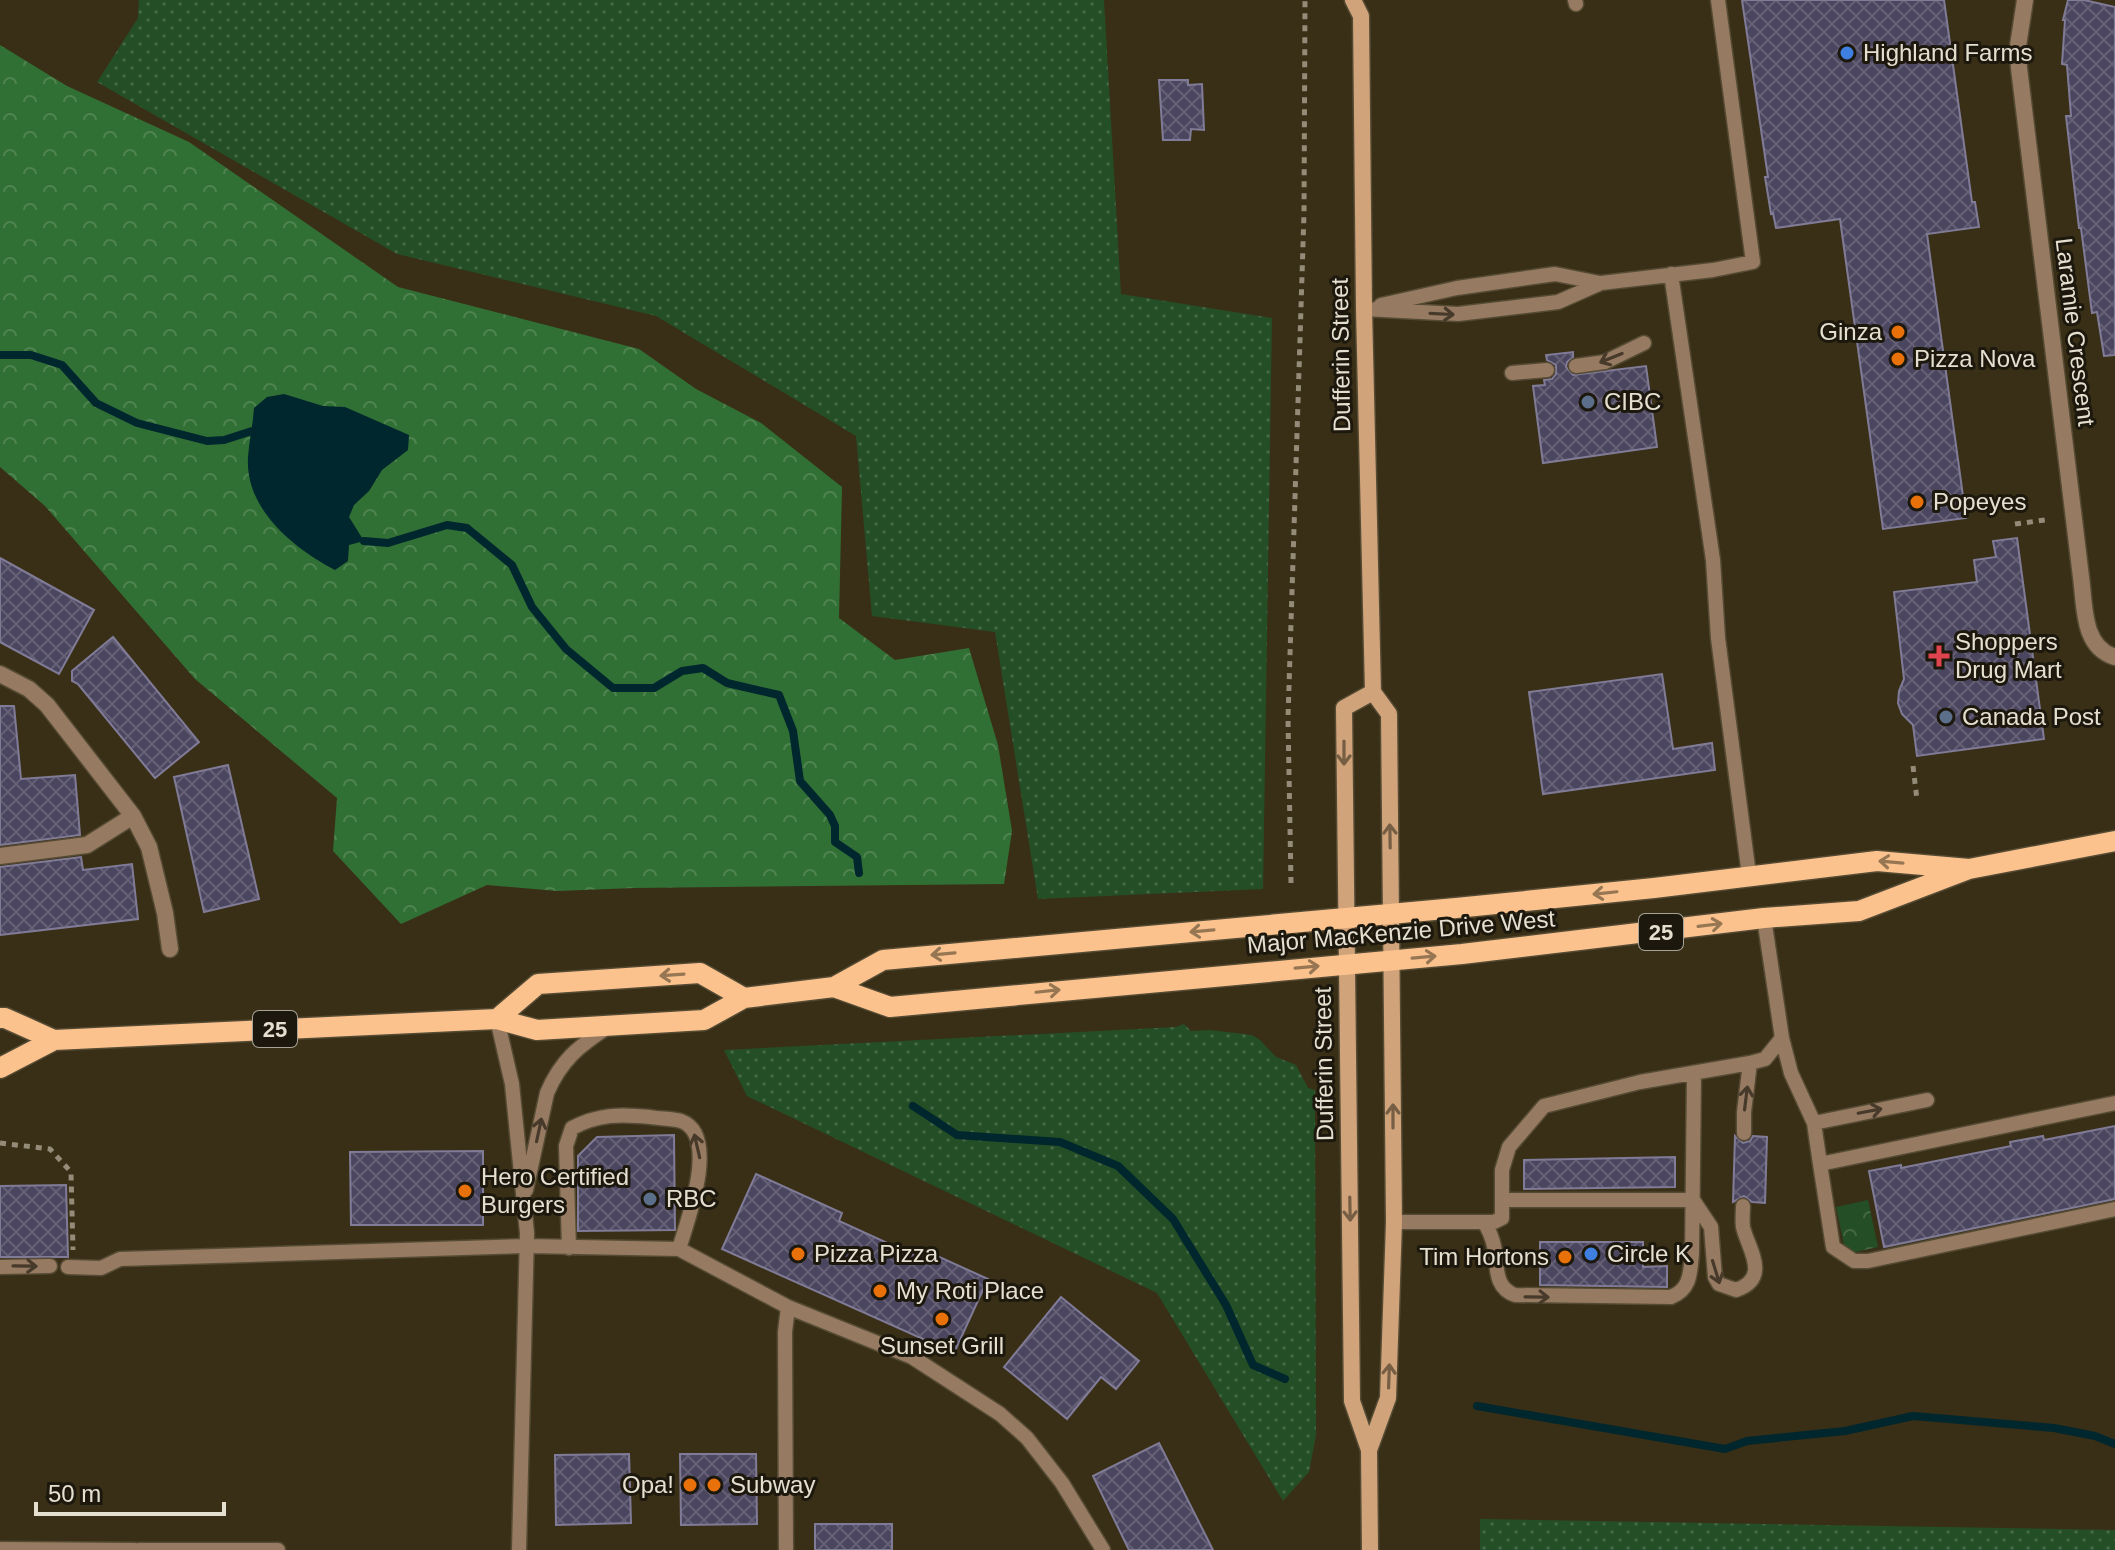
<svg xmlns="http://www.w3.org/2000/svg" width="2115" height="1550" viewBox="0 0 2115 1550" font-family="Helvetica,sans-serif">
<defs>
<pattern id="grass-dots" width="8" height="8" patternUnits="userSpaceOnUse" patternTransform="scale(2)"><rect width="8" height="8" fill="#244e25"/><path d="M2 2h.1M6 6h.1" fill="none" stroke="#446744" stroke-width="1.8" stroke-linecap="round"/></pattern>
<pattern id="forest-crowns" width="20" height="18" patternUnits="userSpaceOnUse" patternTransform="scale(2)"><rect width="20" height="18" fill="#317034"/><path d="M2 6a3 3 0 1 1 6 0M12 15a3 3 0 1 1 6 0" fill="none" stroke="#4f8450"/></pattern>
<pattern id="park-crowns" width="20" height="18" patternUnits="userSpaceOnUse" patternTransform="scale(2)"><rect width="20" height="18" fill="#244e25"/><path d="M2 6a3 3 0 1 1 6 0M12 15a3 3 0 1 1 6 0" fill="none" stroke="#446744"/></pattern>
<pattern id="building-cross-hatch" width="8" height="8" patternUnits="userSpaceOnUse" patternTransform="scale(2)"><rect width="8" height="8" fill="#4b465f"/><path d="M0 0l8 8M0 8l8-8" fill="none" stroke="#656075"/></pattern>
</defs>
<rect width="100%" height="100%" fill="#392f16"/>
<!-- grass -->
<path fill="url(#grass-dots)" d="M139 0H1104L1121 294 1272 318 1263 889 1038 899 995 632 872 616 856 436 656 316 397 254 97 82 138 18Z
M1184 1024 1191 1031 1210 1030 1252 1035 1260 1040 1276 1057 1296 1065 1308 1088 1315 1090 1316 1435 1309 1472 1283 1501 1157 1293 747 1096 724 1050 1176 1027Z
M1480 1519 2115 1530V1550H1480Z"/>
<!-- forest -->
<path fill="url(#forest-crowns)" d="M0 45 67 86 189 142 398 287 639 349 696 389 761 423 842 487 839 618 895 660 969 648 998 745 1012 831 1004 884 634 888 557 891 487 885 401 924 333 851 337 798 195 679 45 506 0 467Z"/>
<!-- park -->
<path fill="url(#park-crowns)" d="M1868 1200 1878 1247 1846 1254 1836 1207Z"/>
<!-- water -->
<path fill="#00262e" d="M284 394 323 406 345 407 409 435 408 450 382 470 369 491 354 505 349 517 364 541 349 545 348 561 335 570C293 548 245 509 248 457 249 441 253 424 254 408L267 397Z"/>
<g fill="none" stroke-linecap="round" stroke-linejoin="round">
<!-- stream -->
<path stroke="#00262e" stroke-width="8" d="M0 355H31L62 365 96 403 137 423 207 441 224 440 252 431
M364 541 388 543 447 525 467 528 512 565 532 607 566 649 613 688H654L682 671 703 668 727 683 779 695 793 731 800 781 830 815 835 826V842L857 857 859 873
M913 1106 957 1135 1060 1142 1118 1166 1173 1219 1226 1305 1253 1365 1285 1379
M1477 1406 1725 1449 1747 1441 1845 1431 1913 1416 2054 1428 2095 1436 2115 1444"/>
</g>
<!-- building -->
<path fill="url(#building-cross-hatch)" stroke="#807b97" stroke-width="2" d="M1742 0H1944L1972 202H1975L1979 227 1927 234 1966 518 1883 529 1840 219 1776 228 1773 213 1771 214 1765 177H1768Z
M2068 0H2084L2115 7V355L2104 356 2097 312 2092 313 2081 228H2079L2066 116H2071L2067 65 2062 64 2065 20H2063Z
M1159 80H1188V85L1202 84 1204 130 1191 129 1190 140H1163Z
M1573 352V357L1567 362 1566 367 1573 375 1646 366 1657 447 1543 463 1533 386 1545 385 1544 380 1552 379 1556 374V365L1547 360 1546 355Z
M2017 538 2044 739 1917 756 1913 725 1902 714 1898 703 1899 691 1904 679 1894 592 1977 582 1974 560 1996 557 1993 541Z
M0 558 94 610 59 674 0 642Z
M113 637 199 742 155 778 78 684 72 681V671Z
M1662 674 1673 749 1712 743 1715 770 1543 794 1529 692Z
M0 706H14L21 779 75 775 80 835 0 845Z
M228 765 259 899 204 912 174 777Z
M81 857 83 870 132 864 138 919 0 935V867Z
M2115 1126V1199L1884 1247 1869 1171 1901 1165V1168L2011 1146 2010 1142 2043 1136 2044 1140Z
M674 1135 675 1230 578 1231V1156L597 1137Z
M1735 1136 1743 1143 1750 1141 1753 1136 1767 1137 1765 1203 1752 1202 1744 1196 1733 1202Z
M483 1151V1225H351L350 1152Z
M1675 1157V1187L1524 1189V1160Z
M756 1174 842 1213 839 1221 920 1258 924 1250 988 1279 954 1353 722 1249Z
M66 1185 68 1257H0V1186Z
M1540 1242H1643V1267L1667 1266V1287L1540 1285Z
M1061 1297 1139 1361 1116 1389 1101 1377 1067 1419 1004 1367Z
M1159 1443 1213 1550H1129L1093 1476Z
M629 1454 631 1523 556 1525 555 1455Z
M680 1454H756L757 1524 681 1525Z
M815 1524H892V1550H815Z"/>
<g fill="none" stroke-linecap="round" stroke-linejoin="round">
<!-- service casing -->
<g stroke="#554b34" stroke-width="17">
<path id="service" d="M1575 0 1576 4
M1671 274 1713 560 1718 638 1749 875
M1381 305 1457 288 1555 274 1600 283
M1364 309 1458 314 1558 302 1601 283 1713 270 1753 262 1718 0
M1576 366 1605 362 1644 343
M1512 373 1547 370
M1764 918 1782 1038 1791 1073 1814 1123 1820 1164 2115 1103
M497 1019 512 1084 527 1233 519 1550
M1814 1123 1927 1100
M1744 1133V1112L1750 1063
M1820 1164 1833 1247 1854 1261H1868L2115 1209
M526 1190 547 1093C561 1060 579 1046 608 1027
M1503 1200H1693
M1693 1200 1711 1227 1715 1277 1719 1284 1736 1290C1772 1278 1747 1247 1743 1227 1742 1220 1743 1212 1743 1206
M1394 1222H1494L1502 1218V1170L1509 1147 1544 1106 1640 1082 1750 1063 1765 1059 1782 1038
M1484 1222C1489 1230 1492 1237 1494 1246 1498 1265 1493 1287 1515 1295L1671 1297C1691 1289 1690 1273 1692 1254L1694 1075
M569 1248 566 1146 572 1128C598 1114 621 1114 650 1117 660 1119 672 1118 681 1121 720 1135 687 1222 679 1249
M0 1267 50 1266
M68 1267 101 1268 120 1259 527 1246 679 1249 788 1307 785 1332 786 1550
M788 1307 912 1357 1000 1414 1027 1438 1062 1483 1103 1550
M0 1549 135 1550
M139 1550H278"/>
</g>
<!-- minor casing -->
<g stroke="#554b34" stroke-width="19">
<path id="minor" d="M2025 0 2018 46 2019 68 2081 577C2085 606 2082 647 2115 657
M0 674 29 689 47 705 133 816 149 847 165 913 170 949
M0 856 87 845 133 816"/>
</g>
<!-- secondary casing -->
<g stroke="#554b34" stroke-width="19">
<path id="secondary" d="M1353 0 1361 16 1364 309 1373 692 1389 714 1394 1222 1388 1398 1369 1450
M1370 1550 1369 1450 1352 1401 1344 708 1373 692"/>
</g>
<!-- primary casing -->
<g stroke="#554b34" stroke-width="23">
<path id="primary" d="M834 987 890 1007 1462 954 1764 918 1859 911 1969 869 2115 841
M0 1018H5L54 1040
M497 1019 538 984 700 973 744 998
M0 1068 54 1040 497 1019 537 1030 704 1020 744 998 834 987 883 960 1456 908 1654 888 1877 861 1969 869"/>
</g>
<!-- path -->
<path stroke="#948c78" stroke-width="5" stroke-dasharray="6 6" stroke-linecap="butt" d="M2015 524 2045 520
M1913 766 1917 800
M1291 883 1288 718 1304 213 1305 0
M0 1143 50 1149 71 1172 73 1250"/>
<!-- service -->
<use href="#service" stroke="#967a61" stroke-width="14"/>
<!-- minor -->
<use href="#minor" stroke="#967a61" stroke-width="16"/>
<!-- secondary -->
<use href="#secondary" stroke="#d0a37a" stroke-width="16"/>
<!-- primary -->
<use href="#primary" stroke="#fcc28d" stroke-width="20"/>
</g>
<!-- one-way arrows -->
<defs><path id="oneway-shaft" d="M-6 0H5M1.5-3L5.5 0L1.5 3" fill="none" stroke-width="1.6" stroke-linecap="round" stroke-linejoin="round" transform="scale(2)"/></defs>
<g stroke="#473a2a">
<use href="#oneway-shaft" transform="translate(1442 314) rotate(3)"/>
<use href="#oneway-shaft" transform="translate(1611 358) rotate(158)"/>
<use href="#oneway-shaft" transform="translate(1746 1098) rotate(-83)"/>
<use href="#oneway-shaft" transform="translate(1870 1111) rotate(-11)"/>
<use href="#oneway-shaft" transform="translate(539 1130) rotate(-78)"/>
<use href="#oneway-shaft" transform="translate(697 1146) rotate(-103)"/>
<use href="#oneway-shaft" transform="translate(25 1266) rotate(1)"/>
<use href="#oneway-shaft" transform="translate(1716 1272) rotate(73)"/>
<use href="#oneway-shaft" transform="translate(1537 1297) rotate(1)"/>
</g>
<g stroke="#765e44">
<use href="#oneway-shaft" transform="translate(1344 753) rotate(90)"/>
<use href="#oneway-shaft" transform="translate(1390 836) rotate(-91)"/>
<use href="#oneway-shaft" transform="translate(1393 1116) rotate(-90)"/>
<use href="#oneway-shaft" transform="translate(1350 1209) rotate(89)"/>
<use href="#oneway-shaft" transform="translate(1389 1376) rotate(-88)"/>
</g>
<g stroke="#977653">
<use href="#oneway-shaft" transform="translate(1891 862) rotate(-175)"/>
<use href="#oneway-shaft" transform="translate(1605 893) rotate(174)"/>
<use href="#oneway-shaft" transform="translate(1710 925) rotate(-7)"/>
<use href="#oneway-shaft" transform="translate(1202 931) rotate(175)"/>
<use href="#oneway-shaft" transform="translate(943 954) rotate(175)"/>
<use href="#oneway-shaft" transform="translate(1424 957) rotate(-5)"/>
<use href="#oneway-shaft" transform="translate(1307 967) rotate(-5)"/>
<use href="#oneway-shaft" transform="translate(672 975) rotate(176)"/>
<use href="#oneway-shaft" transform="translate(1048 991) rotate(-6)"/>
</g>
<!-- markers -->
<g fill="#3f7fe0" stroke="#1c180d" stroke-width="3">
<circle cx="1847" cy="53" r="8"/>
<circle cx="1591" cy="1254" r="8"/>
</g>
<g fill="#e8710a" stroke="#1c180d" stroke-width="3">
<circle cx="1898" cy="332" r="8"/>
<circle cx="1898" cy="359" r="8"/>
<circle cx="1917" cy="502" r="8"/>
<circle cx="465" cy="1191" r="8"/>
<circle cx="798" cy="1254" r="8"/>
<circle cx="1565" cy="1257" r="8"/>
<circle cx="880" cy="1291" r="8"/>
<circle cx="942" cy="1319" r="8"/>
<circle cx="690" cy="1485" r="8"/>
<circle cx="714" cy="1485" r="8"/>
</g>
<g fill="#5c6f8a" stroke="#1c180d" stroke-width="3">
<circle cx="1588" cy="402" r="8"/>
<circle cx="1946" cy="717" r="8"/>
<circle cx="650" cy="1199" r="8"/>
</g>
<path fill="#e0444e" stroke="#1c180d" stroke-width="3" d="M1935 644h8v8h8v8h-8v8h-8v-8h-8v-8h8z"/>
<g text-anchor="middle" stroke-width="6" stroke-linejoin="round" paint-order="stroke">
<!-- shield labels -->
<g fill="#1c180d" stroke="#a9a396" stroke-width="2">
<rect x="1639" y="914" width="44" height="36" rx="6"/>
<rect x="253" y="1011" width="44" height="36" rx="6"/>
</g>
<g font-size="22" font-weight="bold" fill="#e5dfd0">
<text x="1661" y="940">25</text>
<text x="275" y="1037">25</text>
</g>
<!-- poi labels -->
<g font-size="24" fill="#e5dfd0" stroke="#1c180d" text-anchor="start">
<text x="1863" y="61">Highland Farms</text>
<text x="1882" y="340" text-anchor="end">Ginza</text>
<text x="1914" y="367">Pizza Nova</text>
<text x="1604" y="410">CIBC</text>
<text x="1933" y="510">Popeyes</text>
<text x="1955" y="650">Shoppers<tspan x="1955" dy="28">Drug Mart</tspan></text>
<text x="1962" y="725">Canada Post</text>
<text x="481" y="1185">Hero Certified<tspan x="481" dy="28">Burgers</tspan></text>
<text x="666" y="1207">RBC</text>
<text x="814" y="1262">Pizza Pizza</text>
<text x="1607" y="1262">Circle K</text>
<text x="1549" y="1265" text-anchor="end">Tim Hortons</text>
<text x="896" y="1299">My Roti Place</text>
<text x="942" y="1354" text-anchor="middle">Sunset Grill</text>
<text x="674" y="1493" text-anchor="end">Opa!</text>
<text x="730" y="1493">Subway</text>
</g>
<!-- street labels -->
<g font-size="24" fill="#e5dfd0" stroke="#1c180d">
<text transform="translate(2075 332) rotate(83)" y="8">Laramie Crescent</text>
<text transform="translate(1341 355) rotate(-91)" y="8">Dufferin Street</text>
<text transform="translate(1401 932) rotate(-5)" y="8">Major MacKenzie Drive West</text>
<text transform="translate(1324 1064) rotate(-91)" y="8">Dufferin Street</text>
</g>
</g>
<!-- scale -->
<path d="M36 1502v12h188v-12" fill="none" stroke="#e5dfd0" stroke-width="4"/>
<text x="48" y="1502" font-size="24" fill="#e5dfd0" stroke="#1c180d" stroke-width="6" paint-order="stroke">50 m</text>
</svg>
